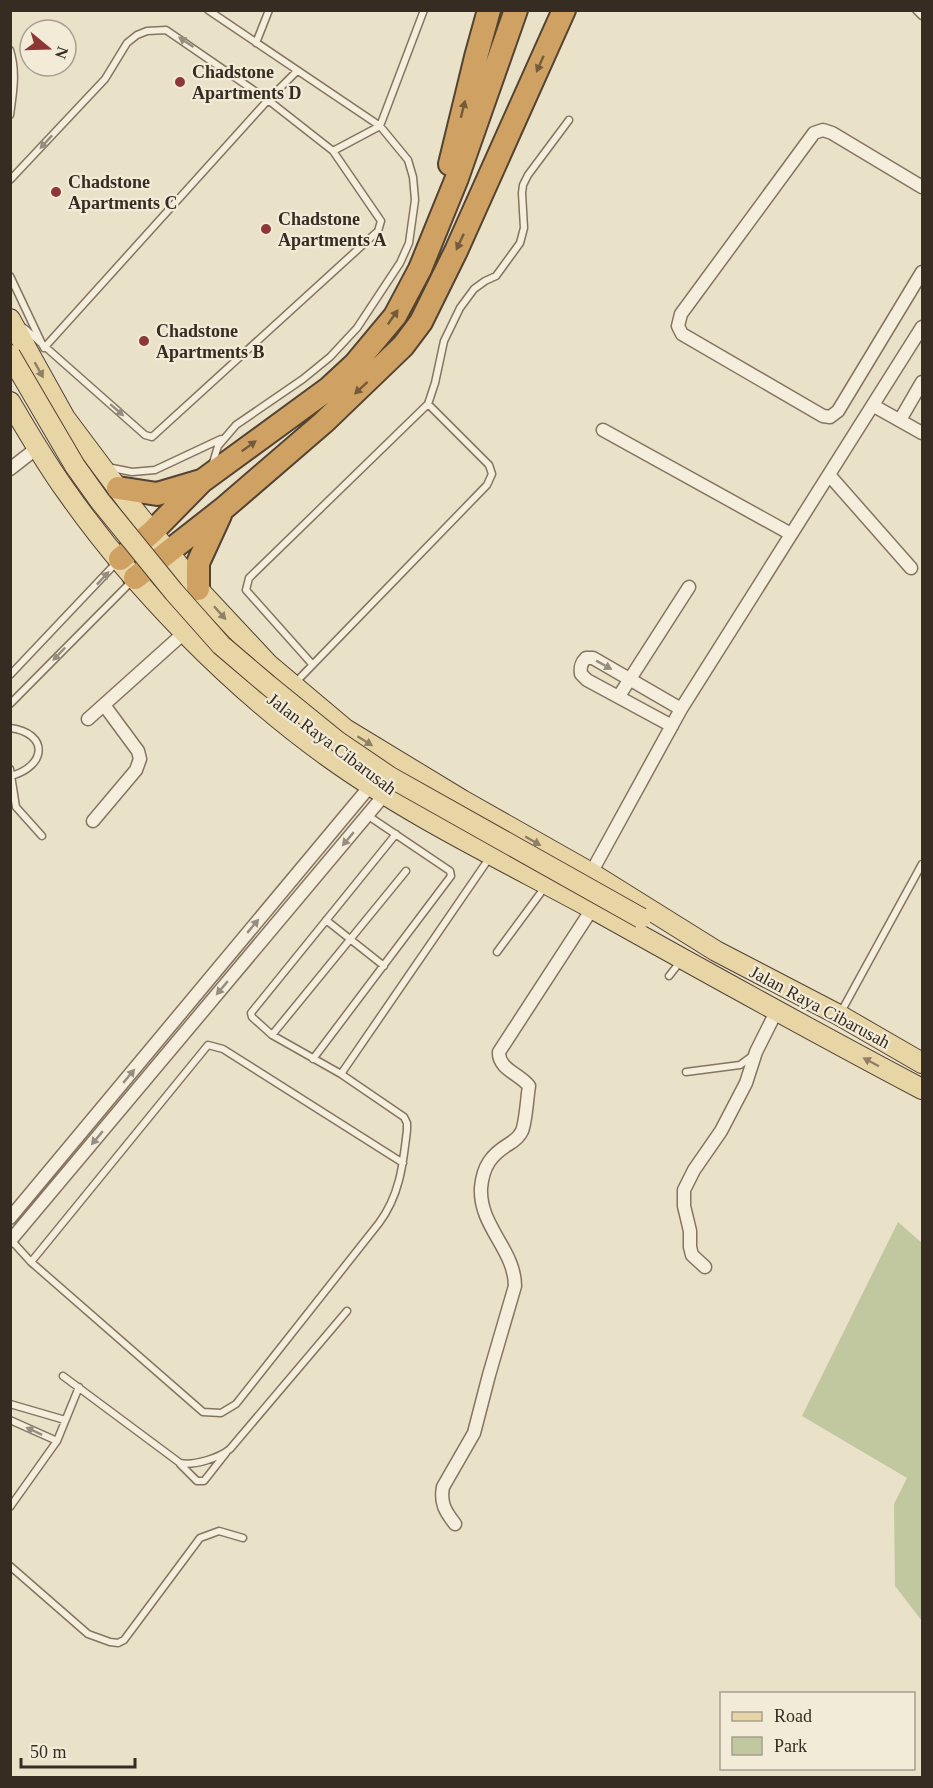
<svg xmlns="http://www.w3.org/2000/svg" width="933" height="1788" viewBox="0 0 933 1788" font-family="'Times New Roman',serif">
<rect width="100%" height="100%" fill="#eae1c9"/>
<!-- green -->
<path fill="#c1c79e" d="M898 1222 922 1243V1621L895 1586 894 1504 907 1478 802 1416Z"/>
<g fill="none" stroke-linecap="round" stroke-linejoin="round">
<!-- service casing -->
<g stroke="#847460" stroke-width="9">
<path id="service" d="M208 10 380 126 408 160 413 177 415 200 409 243 400 263 357 328 330 357 303 379 236 425 218 446 212 466
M916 10 922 16
M256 43 269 10
M10 50C17 72 13 93 10 115
M333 151 380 126 424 10
M10 180 105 79 127 43 137 35 147 31 166 30 268 100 333 151 381 221 378 231 152 437 145 435 24 328
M10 276 44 348 268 100 297 71
M107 467 132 472 155 470 221 439
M312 664 246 590 249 578 428 404 435 383 444 341 460 308 474 289 485 281 496 276 520 243 524 228 522 193 523 185 528 175 569 120
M10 675 117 562
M295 683 487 485 492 474 489 465 428 404
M10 704 132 581
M10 728C49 733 47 766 11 776
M10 769 16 807 42 836
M396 834 251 1013 252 1017 272 1035 341 1074 404 1117 407 1123V1130C403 1164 400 1195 379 1223L236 1404 221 1413 203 1412 31 1262 208 1045 223 1049 403 1163
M326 920 384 966
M497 952 545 887
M669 976 680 962
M841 1012 922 864
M272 1035 406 871
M313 1059 451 876 450 871 367 815
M686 1072 740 1065 751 1057
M341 1074 490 857
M11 1240 31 1262
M63 1376 180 1463C194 1466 219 1458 230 1449L347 1311
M10 1404 65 1420
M10 1420 57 1441
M180 1464 197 1481H204L226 1453
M10 1507 57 1441 79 1387
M10 1566 88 1634 110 1642 118 1643 124 1640 200 1538 219 1531 243 1538"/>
</g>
<!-- minor casing -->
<g stroke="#847460" stroke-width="15">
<path id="minor" d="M922 187 832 133 823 130 814 133 681 314 678 326 682 334 823 416 830 417 838 411 922 272
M874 406 922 433
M900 420 922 382
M603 430 791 534
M10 469 37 448
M830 476 911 568
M619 696 689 587
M88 719 185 632
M672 726 587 680 581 674C580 667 581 663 586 658H593L681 709
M93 821 136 770 140 759 138 751 104 705
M591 873 681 709 922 327
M10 1218 371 785
M10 1241 385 794
M705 1267 692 1255 690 1247V1231L684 1206V1190L694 1170 721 1131 746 1083 756 1052 776 1012
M455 1524C445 1511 440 1503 443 1487L474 1433 489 1375 515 1286C515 1250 479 1226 481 1188 483 1166 491 1155 509 1144 514 1141 519 1137 522 1131 526 1121 527 1098 529 1086 520 1074 498 1069 499 1052L592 909"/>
</g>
<!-- primary casing -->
<g stroke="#534333" stroke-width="22">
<path id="primary" d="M10 319 65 418 131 506 198 589 269 665 345 729 462 800 591 873 716 951 839 1015 922 1063
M10 402C28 432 45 462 66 491 134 588 231 687 327 756 410 816 505 861 595 910 704 971 812 1031 922 1089"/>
</g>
<!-- motorway casing -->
<g stroke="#534333" stroke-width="26">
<path id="motorway" d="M450 164 476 57 489 10
M118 488 157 494 201 481
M120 559 152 532 202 481 328 389 355 364 395 316 420 269 457 178 516 10
M135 578 223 509 324 422 403 346 421 322 456 251 564 10
M198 589V563L220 515"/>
</g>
<!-- service -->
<use href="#service" stroke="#f5eedc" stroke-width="6"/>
<!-- minor -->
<use href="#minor" stroke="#f5eedc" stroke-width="12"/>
<!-- primary -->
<use href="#primary" stroke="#e8d5a6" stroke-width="20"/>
<!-- motorway -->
<use href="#motorway" stroke="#cfa264" stroke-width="22"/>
<!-- primary-bridge casing -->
<g stroke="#534333" stroke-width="22" stroke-linecap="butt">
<path id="primary-bridge" d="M10 355 75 466 100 501 174 592 221 645 268 685 337 741 390 777 641 918"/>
</g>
<!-- primary-bridge -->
<use href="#primary-bridge" stroke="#e8d5a6" stroke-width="20"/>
</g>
<!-- one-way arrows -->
<defs><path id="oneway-solid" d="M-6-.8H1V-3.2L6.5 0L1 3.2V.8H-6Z" transform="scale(1.5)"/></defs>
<g fill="#968d7e">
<use href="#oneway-solid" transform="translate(186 42) rotate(-146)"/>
<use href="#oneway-solid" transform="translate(46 142) rotate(133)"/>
<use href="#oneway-solid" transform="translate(117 410) rotate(41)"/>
<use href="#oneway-solid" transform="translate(103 578) rotate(-47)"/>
<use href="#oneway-solid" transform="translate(59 654) rotate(134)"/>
<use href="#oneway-solid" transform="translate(604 665) rotate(29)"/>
<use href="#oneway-solid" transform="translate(348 839) rotate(130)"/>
<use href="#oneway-solid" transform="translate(253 926) rotate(-50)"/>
<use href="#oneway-solid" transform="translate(222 988) rotate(130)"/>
<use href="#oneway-solid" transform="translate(129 1076) rotate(-50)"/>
<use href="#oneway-solid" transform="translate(97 1138) rotate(130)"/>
<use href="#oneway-solid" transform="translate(34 1431) rotate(-155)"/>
</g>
<g fill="#735b3c">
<use href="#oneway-solid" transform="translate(540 64) rotate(114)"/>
<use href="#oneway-solid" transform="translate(463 109) rotate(-76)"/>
<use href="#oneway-solid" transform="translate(460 242) rotate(115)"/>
<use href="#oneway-solid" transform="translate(393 317) rotate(-55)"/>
<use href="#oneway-solid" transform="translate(361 388) rotate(137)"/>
<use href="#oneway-solid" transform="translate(249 446) rotate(-36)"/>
</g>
<g fill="#8f8064">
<use href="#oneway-solid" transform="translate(39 370) rotate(61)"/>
<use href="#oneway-solid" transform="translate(220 613) rotate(48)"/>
<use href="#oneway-solid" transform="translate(365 741) rotate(32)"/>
<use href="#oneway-solid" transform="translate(533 841) rotate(30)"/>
<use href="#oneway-solid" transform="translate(871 1062) rotate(-152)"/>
</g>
<!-- markers -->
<g fill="#8d3836" stroke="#f2ebd8" stroke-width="2">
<circle cx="180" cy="82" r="6"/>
<circle cx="56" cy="192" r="6"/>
<circle cx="266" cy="229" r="6"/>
<circle cx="144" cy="341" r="6"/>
</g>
<g text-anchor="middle" stroke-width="4.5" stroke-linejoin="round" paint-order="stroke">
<!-- poi labels -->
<g font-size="18" font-weight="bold" fill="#362c21" stroke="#f2ebd8" text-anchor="start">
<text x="192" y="78">Chadstone<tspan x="192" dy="21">Apartments D</tspan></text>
<text x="68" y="188">Chadstone<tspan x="68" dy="21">Apartments C</tspan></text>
<text x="278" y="225">Chadstone<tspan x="278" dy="21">Apartments A</tspan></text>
<text x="156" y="337">Chadstone<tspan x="156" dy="21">Apartments B</tspan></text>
</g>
<!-- street labels -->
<g font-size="18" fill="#362c21" stroke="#f2ebd8">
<text transform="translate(332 744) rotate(37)" y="6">Jalan Raya Cibarusah</text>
<text transform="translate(820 1007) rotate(28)" y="6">Jalan Raya Cibarusah</text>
</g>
</g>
<!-- border -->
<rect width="933" height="1788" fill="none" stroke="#362c21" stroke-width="24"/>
<!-- legend -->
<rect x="720" y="1692" width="195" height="78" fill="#f2ebd8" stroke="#a79f8f" stroke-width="1.5"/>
<rect x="732" y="1712" width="30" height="9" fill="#e8d5a6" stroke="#a79f8f" stroke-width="1.5"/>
<text x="774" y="1722" font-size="18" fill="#362c21">Road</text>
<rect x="732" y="1737" width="30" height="18" fill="#c1c79e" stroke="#a79f8f" stroke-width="1.5"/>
<text x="774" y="1752" font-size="18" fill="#362c21">Park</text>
<!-- north arrow -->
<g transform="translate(48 48) rotate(109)"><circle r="28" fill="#f2ebd8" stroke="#a79f8f" stroke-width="1.5"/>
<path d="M0-4.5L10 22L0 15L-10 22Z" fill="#8d3836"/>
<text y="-9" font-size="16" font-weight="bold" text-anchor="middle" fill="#362c21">N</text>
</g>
<!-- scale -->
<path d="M21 1758v9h114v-9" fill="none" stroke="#362c21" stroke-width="3"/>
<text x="30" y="1758" font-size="18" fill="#362c21" stroke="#f2ebd8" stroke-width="4.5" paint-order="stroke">50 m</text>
</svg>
